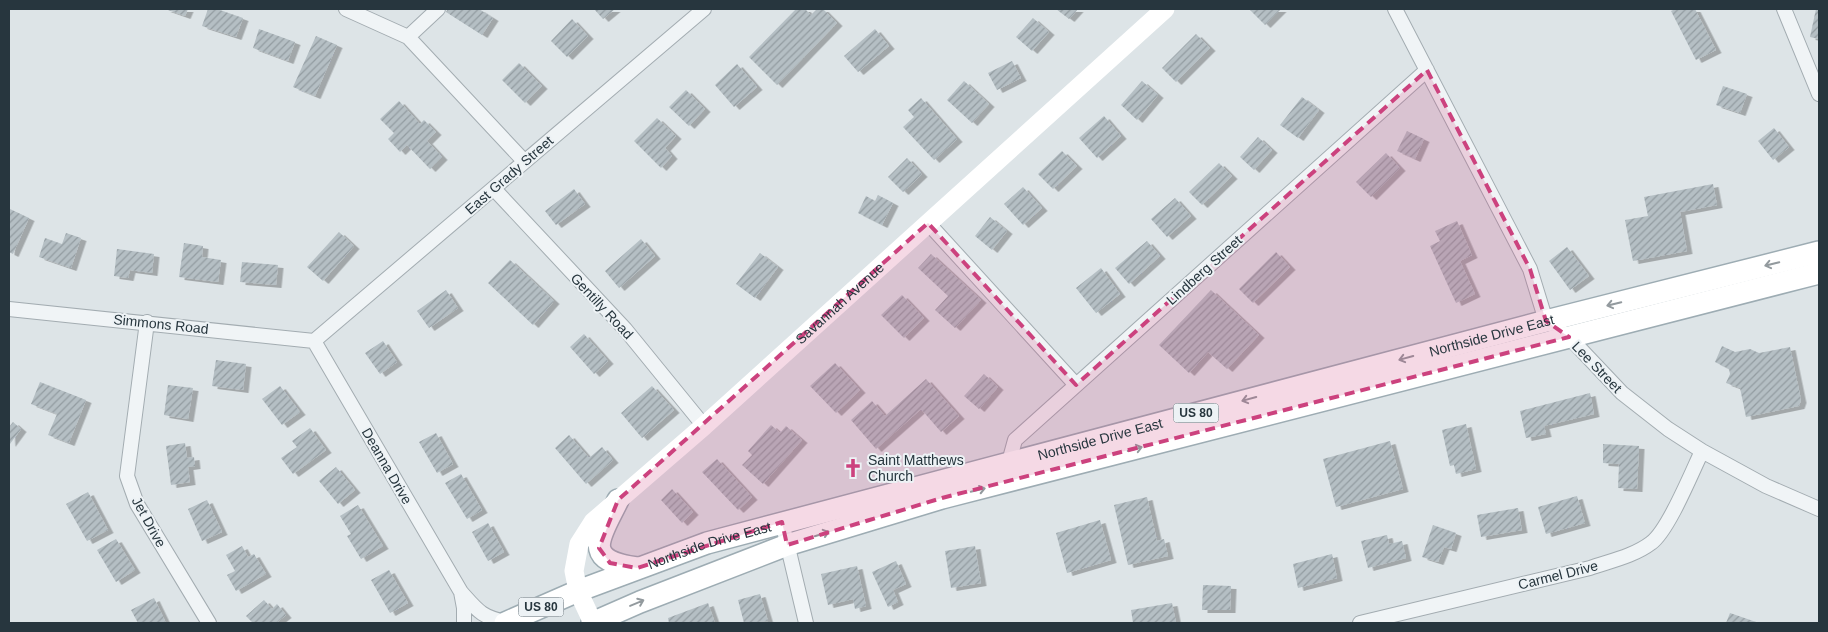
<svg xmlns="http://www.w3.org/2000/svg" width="1828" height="632" viewBox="0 0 1828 632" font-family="Helvetica,sans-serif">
<defs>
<pattern id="building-hatch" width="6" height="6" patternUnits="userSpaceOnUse" patternTransform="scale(1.25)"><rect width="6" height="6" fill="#b5bfc4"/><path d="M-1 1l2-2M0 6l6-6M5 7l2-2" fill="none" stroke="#939ca1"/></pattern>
<filter id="shadow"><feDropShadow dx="5.5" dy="3" stdDeviation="0" flood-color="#0004"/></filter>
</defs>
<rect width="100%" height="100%" fill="#dde4e7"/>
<!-- building -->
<path fill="url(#building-hatch)" filter="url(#shadow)" d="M165 9H188L185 16Z
M208 9H217L243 18 236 37 202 26Z
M448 9H479L493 18 482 35 446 12Z
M594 9H615L603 19Z
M796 9H805L811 15 817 9H823L837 23 777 85 749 57Z
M1056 9H1078L1069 19Z
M1249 9H1281L1265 25Z
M1675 9H1695L1716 50 1696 60 1671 11Z
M1816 9H1819V39L1810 37Z
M1033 18 1049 32 1032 51 1016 37Z
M572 19 588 36 567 57 551 41Z
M259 29 295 42 288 61 253 48Z
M875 29 889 46 858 72 844 56Z
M1196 34 1210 48 1176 82 1162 68Z
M316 36 337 45 315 96 293 87Z
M1012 61 1021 78 997 90 988 73Z
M519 63 542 86 525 103 502 80Z
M737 64 757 87 734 107 715 85Z
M964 81 989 104 972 123 947 100Z
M1142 81 1158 95 1137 120 1121 105Z
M1723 86 1747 94 1740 113 1716 105Z
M686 90 705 109 689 126 669 107Z
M1302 97 1319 110 1298 138 1280 125Z
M921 98 957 139 934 160 903 127 914 117 908 110Z
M399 101 420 124 424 120 436 132 427 141 442 157 430 169 407 145 400 152 388 139 394 133 380 119Z
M1104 116 1121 136 1097 158 1079 138Z
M657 118 676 136 665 148 672 156 661 168 634 141Z
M1774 128 1789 147 1773 160 1758 141Z
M1407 131 1424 139 1415 159 1397 151Z
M1258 137 1272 150 1254 170 1240 157Z
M1062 151 1077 166 1053 189 1038 174Z
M1386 153 1400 168 1371 197 1356 182Z
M907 158 922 174 903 192 888 177Z
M1219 163 1232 176 1202 205 1189 192Z
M1713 184 1717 205 1680 212 1687 251 1633 261 1625 220 1648 216 1644 197Z
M1023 187 1042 208 1023 225 1004 204Z
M574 189 585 204 556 225 545 211Z
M878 195 893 203 882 225 858 213 866 196 875 201Z
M1175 198 1191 216 1167 237 1151 219Z
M10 209 29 218 13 254 9 252Z
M990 217 1007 231 992 250 975 236Z
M1457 221 1472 255 1460 261 1475 294 1456 303 1430 246 1440 241 1435 231Z
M339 232 354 246 323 281 307 267Z
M66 233 81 238 71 268 39 257 45 238 62 244Z
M641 239 655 256 619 288 605 271Z
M1147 241 1160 256 1129 284 1115 268Z
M184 243 203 246 202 257 221 260 218 282 179 277Z
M1567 247 1589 276 1570 290 1549 261Z
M117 249 154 254 152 273 130 270 128 278 114 276Z
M1276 252 1290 267 1253 303 1239 289Z
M760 253 778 267 755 298 736 284Z
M931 254 981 300 955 328 935 310 948 296 918 268Z
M510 260 554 301 533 325 488 283Z
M242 262 278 265 276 285 240 282Z
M1101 268 1120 294 1096 313 1076 288Z
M446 290 458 308 429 328 417 311Z
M1211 290 1259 335 1227 369 1208 352 1189 373 1159 345Z
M902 295 924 318 904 338 881 315Z
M584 334 608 361 594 374 570 347Z
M383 341 397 362 380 374 365 353Z
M1722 346 1735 352 1750 349 1759 353 1790 347 1801 400 1799 406 1746 417 1740 388 1726 383 1730 374 1729 369 1715 362Z
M216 360 246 364 243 390 212 386Z
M835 363 860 390 836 413 810 386Z
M984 374 998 387 979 409 964 396Z
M926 379 959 416 941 432 921 409 876 449 851 420 872 401 885 416Z
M40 382 86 400 69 443 48 435 57 414 31 404Z
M168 385 193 388 188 419 164 415Z
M280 386 300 412 282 425 262 399Z
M652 386 674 410 642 438 621 413Z
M1590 393 1594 414 1544 426 1546 434 1526 438 1520 411Z
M13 422 21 429 10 444 9 427Z
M1466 424 1476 469 1456 474 1454 465 1450 466 1442 430Z
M771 425 780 433 786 426 802 440 763 484 742 465 752 455 748 451Z
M310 428 326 450 293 474 281 458 297 447 292 441Z
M436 433 453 464 437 473 419 442Z
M569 435 589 458 602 447 613 460 586 484 555 448Z
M1390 441 1403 489 1336 507 1323 459Z
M185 443 187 458 194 457 195 466 188 467 190 482 171 485 166 446Z
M1603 444 1639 446 1637 489 1618 488 1619 464 1603 463Z
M717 459 752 497 738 510 702 472Z
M336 467 355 490 338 504 319 481Z
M461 474 482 510 467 519 445 483Z
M672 489 693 512 682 523 661 500Z
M88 492 108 530 87 541 66 504Z
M1577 496 1585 523 1546 534 1538 507Z
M1147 497 1157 541 1164 539 1168 556 1128 565 1114 505Z
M207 500 222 532 202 541 188 509Z
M358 505 383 546 361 559 347 536 351 534 340 516Z
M1518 508 1522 530 1481 537 1477 515Z
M1100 520 1111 560 1067 573 1056 533Z
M488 523 504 552 488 561 472 532Z
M1433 525 1456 533 1451 549 1444 547 1438 562 1422 557Z
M1387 535 1389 544 1402 541 1406 558 1368 568 1361 541Z
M116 539 135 570 116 582 97 550Z
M242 546 248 557 254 554 266 574 236 591 227 575 235 571 226 555Z
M975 546 981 583 951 588 945 551Z
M1332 554 1337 578 1298 588 1293 564Z
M896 561 906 584 893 590 898 602 888 607 872 572Z
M857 566 866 606 855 609 853 599 828 605 821 574Z
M389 570 408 603 390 613 371 580Z
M1203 585 1231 586 1230 610H1202Z
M760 594 768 621 744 623 738 600Z
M154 598 166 623H138L131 610Z
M264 600 272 609 277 604 286 615 276 623H253L246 616Z
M708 603 715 623H669L668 618Z
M1172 603 1176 623H1133L1131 610Z
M1730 613 1759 623H1726Z"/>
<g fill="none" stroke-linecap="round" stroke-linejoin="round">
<!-- street casing -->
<g stroke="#a3acb1" stroke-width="16">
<path id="street" d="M346 9 408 37 524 161
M1395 9 1530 269 1546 321 1569 337 1622 393 1668 429 1702 451 1766 486 1819 509
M1784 9 1819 94
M408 37 438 9
M495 190 625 329 704 426
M928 223 1076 385
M9 309 314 341
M147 322 127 476 137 504 209 623
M314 341C445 231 574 119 704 9
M314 341 461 592C477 610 482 618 507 622
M1007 469 1015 440 1427 70
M782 522 806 623
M461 592 464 608V623
M1360 623 1590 568C1610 561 1634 556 1651 543 1668 531 1692 472 1702 451"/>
</g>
<!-- primary casing -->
<g stroke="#9dacb3" stroke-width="24">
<g id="primary">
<path d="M618 500C600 537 580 560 637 568"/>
<path id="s2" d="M505 623 578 591 707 543 1546 321 1819 252"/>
<path d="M592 623 640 602 787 545 942 498 1819 273"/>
</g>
</g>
<!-- street -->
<use href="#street" stroke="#f0f4f6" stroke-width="14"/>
<!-- secondary -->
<path stroke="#fff" stroke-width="19" id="s1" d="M593 623 578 591 574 571 579 544 593 522 704 426 1165 9"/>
<!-- primary -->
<use href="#primary" stroke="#fff" stroke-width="21"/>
</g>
<!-- one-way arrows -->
<defs><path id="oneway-shaft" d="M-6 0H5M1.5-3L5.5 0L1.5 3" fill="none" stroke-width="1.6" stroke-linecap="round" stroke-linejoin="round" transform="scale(1.25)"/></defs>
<g stroke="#939a9e">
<use href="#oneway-shaft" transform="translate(1772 264) rotate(166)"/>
<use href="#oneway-shaft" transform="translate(1614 304) rotate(166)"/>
<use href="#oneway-shaft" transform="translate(1406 358) rotate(165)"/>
<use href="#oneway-shaft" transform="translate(1249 399) rotate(165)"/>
<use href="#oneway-shaft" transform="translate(1135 449) rotate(-15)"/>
<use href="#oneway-shaft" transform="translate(978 490) rotate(-13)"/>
<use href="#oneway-shaft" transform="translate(822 534) rotate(-17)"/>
<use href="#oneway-shaft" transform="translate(637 603) rotate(-23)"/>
</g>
<!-- marked area -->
<path fill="#cc427e" fill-opacity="0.2" stroke="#cc427e" stroke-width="4" stroke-dasharray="10 6" stroke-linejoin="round" d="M1427 70 1530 269 1546 321 1569 337 942 498 787 545 782 522 637 568 610 563 599 548 618 500 928 223 1076 385Z"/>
<!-- icons -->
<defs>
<g id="church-bare" transform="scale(1.5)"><path d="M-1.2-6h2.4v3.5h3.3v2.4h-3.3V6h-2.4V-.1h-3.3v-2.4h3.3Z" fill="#cc427e" stroke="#edf2f5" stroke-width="2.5" paint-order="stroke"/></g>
</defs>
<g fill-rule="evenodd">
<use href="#church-bare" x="853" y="468"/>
</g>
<g text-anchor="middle" stroke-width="4" stroke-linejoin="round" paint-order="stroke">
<!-- shield labels -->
<g fill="#edf2f5" stroke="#626e75" stroke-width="1">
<rect x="1173.5" y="403.5" width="45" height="19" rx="4"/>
<rect x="518.5" y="597.5" width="45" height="19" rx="4"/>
</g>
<g font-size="12" font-weight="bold" fill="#27363e">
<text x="1196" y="417">US 80</text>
<text x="541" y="611">US 80</text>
</g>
<!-- street labels -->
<g font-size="14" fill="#27363e" stroke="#edf2f5">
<text transform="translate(509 175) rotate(-41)" y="5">East Grady Street</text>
<text transform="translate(1204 270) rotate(-42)" y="5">Lindberg Street</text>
<text dy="5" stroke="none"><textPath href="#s1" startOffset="439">Savannah Avenue</textPath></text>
<text transform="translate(602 306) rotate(47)" y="5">Gentilly Road</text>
<text transform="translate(161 324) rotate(6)" y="5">Simmons Road</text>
<text dy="5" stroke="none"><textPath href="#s2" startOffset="1029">Northside Drive East</textPath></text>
<text transform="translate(1597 367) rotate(46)" y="5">Lee Street</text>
<text dy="5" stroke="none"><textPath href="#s2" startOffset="624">Northside Drive East</textPath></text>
<text transform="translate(387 466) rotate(60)" y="5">Deanna Drive</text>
<text transform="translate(149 522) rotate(61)" y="5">Jet Drive</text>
<text dy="5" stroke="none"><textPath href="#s2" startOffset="219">Northside Drive East</textPath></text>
<text transform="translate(1558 575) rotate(-14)" y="5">Carmel Drive</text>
</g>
<!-- poi labels -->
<g font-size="14" fill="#27363e" stroke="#edf2f5" text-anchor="start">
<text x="868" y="465">Saint Matthews<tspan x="868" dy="16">Church</tspan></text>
</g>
</g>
<!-- border -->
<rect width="1828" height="632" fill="none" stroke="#27363e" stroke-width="20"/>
</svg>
